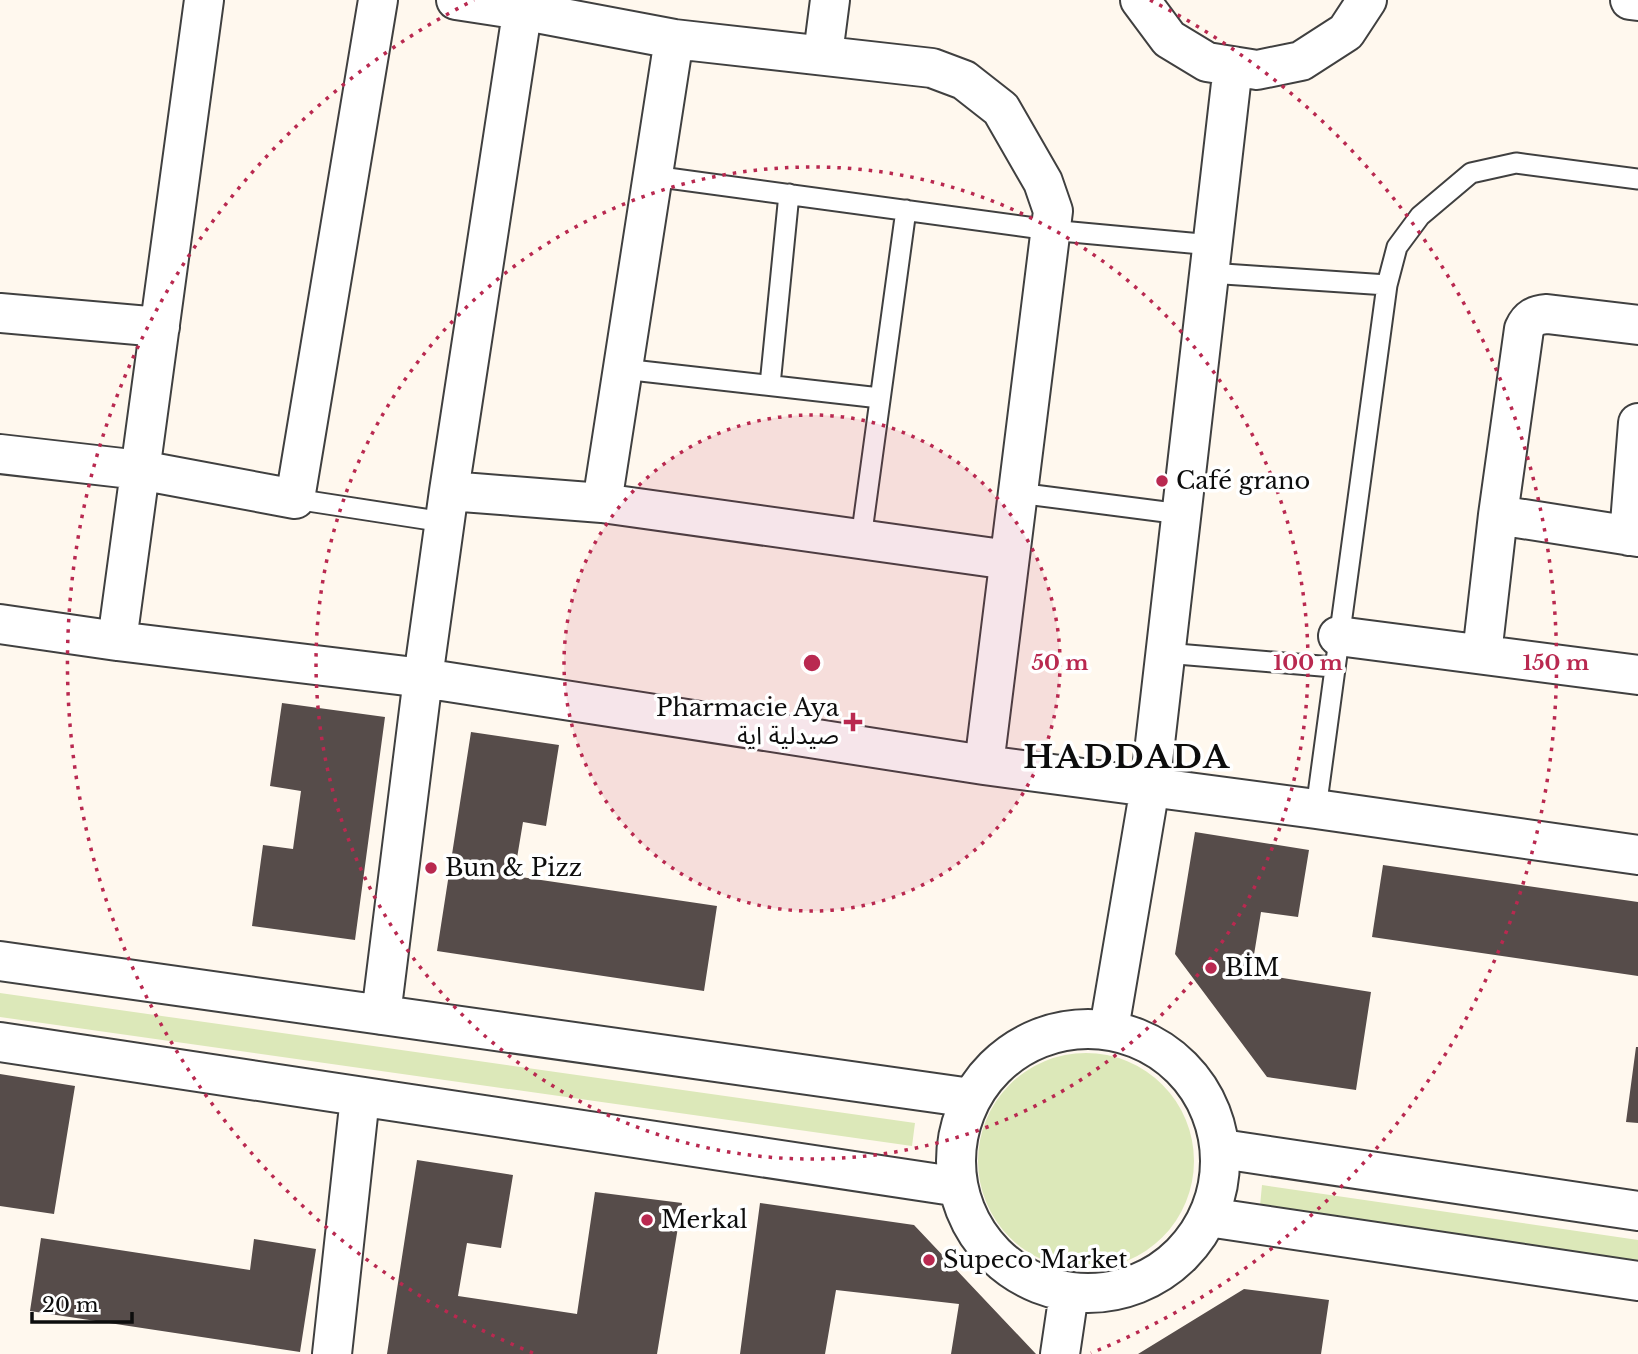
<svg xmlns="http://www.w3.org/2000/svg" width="1638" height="1354" viewBox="0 0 1638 1354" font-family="'Libre Baskerville','Noto Sans Arabic',serif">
<rect width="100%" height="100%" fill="#fff8ee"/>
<!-- green -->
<path fill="#dce8b9" d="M0 993 915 1123 912 1146 0 1017Z
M978 1161a108 108 0 1 1 216 0a108 108 0 1 1-216 0Z
M1262 1185 1638 1240V1261L1260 1206Z"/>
<!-- building -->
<path fill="#564c4a" d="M282 703 385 717 355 940 252 926 263 845 293 849 301 791 270 786Z
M471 732 559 745 546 826 523 822 514 876 717 906 704 991 437 951Z
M1195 832 1309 850 1298 917 1261 912 1251 973 1371 992 1356 1090 1267 1077 1175 954Z
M1383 865 1638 902V976L1372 937Z
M1636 1047H1638V1123L1626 1122Z
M0 1074 75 1086 54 1214 0 1206Z
M417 1160 513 1175 501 1248 467 1243 458 1296 577 1314 595 1192 682 1203 657 1354H387Z
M760 1203 914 1225 1036 1354H951L959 1304 836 1290 825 1354H740Z
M41 1238 250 1270 254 1239 316 1249 300 1352 30 1311Z
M1244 1289 1329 1300 1321 1354H1138Z"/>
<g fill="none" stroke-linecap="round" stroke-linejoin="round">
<!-- service casing -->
<g stroke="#404040" stroke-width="23">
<path id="service" d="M653 176 1050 230 1212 245
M1209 273 1387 285
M623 369 880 398
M770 385 789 194
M1018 493 1181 514
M295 499 444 522
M861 539 906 210
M1165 653 1333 667
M1316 809 1387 285 1397 247 1420 216 1471 173 1516 163 1638 179"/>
</g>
<!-- minor casing -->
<g stroke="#404040" stroke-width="42">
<path id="minor" d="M456 0 521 10 674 39 932 68 964 80 1001 109 1043 182 1053 211 984 765
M1140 0 1169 39 1207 62 1257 70 1301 61 1346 32 1367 0
M1630 0 1638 1
M823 54 830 0
M0 313 160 327
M0 454 140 470 295 499 378 0
M449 491 602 503 1009 560
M602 503 674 39
M1498 515 1638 537
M1629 536 1638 423
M0 624 117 641 423 678 984 765 1316 809 1638 855
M1338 636 1638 675
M117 641 204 0
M1482 654 1498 515 1524 329C1529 318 1535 315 1547 314L1638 325
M0 961 971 1098
M381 1015 423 678 449 491 524 0
M956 1161a132 132 0 1 1 264 0a132 132 0 1 1-264 0Z
M1109 1029 1150 787 1233 66
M0 1042 953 1186
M1222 1149 1638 1211
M1208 1217 1638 1281
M332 1354 360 1097
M1060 1354 1069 1293"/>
</g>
<!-- service -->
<use href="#service" stroke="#fff" stroke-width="19"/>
<!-- minor -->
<use href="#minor" stroke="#fff" stroke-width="38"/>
</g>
<!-- distance rings -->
<circle cx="812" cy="663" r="248" fill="#b92950" fill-opacity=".12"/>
<g fill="none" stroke="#b92950" stroke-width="3.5" stroke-dasharray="3.5 7">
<circle cx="812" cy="663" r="248"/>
<circle cx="812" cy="663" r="496"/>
<path d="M533 1353A744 744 0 0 1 474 0M1150 0A744 744 0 0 1 1091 1353"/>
</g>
<!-- markers -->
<g fill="#b92950" stroke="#fff" stroke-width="2.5">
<circle cx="1162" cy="481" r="7"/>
<path d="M849.5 711.5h7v7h7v7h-7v7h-7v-7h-7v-7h7z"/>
<circle cx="431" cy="868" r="7"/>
<circle cx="1211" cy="968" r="7"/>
<circle cx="647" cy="1220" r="7"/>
<circle cx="929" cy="1260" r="7"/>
</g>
<g text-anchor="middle" stroke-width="7" stroke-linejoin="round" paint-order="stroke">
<!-- poi labels -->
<g font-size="24" fill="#0d0d0d" stroke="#fff" text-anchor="start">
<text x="1176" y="489">Café grano</text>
<text x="839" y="716" text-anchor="end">Pharmacie Aya<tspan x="839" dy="28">صيدلية اية</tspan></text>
<text x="445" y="876">Bun &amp; Pizz</text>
<text x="1225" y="976">BİM</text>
<text x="661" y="1228">Merkal</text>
<text x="943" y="1268">Supeco Market</text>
</g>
<!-- district labels -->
<g font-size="32" font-weight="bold" letter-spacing="2" fill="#0d0d0d" stroke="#fff">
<text x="1127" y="768">HADDADA</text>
</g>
</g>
<circle cx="812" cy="663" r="10" fill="#b92950" stroke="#fff" stroke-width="3.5"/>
<g font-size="21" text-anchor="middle" font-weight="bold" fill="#b92950" stroke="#fff" stroke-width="7" stroke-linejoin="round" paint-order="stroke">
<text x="1060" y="670">50 m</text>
<text x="1308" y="670">100 m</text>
<text x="1556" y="670">150 m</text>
</g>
<!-- scale -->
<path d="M32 1312v10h100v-10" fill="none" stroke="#0d0d0d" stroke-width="3.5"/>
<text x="42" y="1312" font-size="21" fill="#0d0d0d" stroke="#ffffff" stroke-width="5" paint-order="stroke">20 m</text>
</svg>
